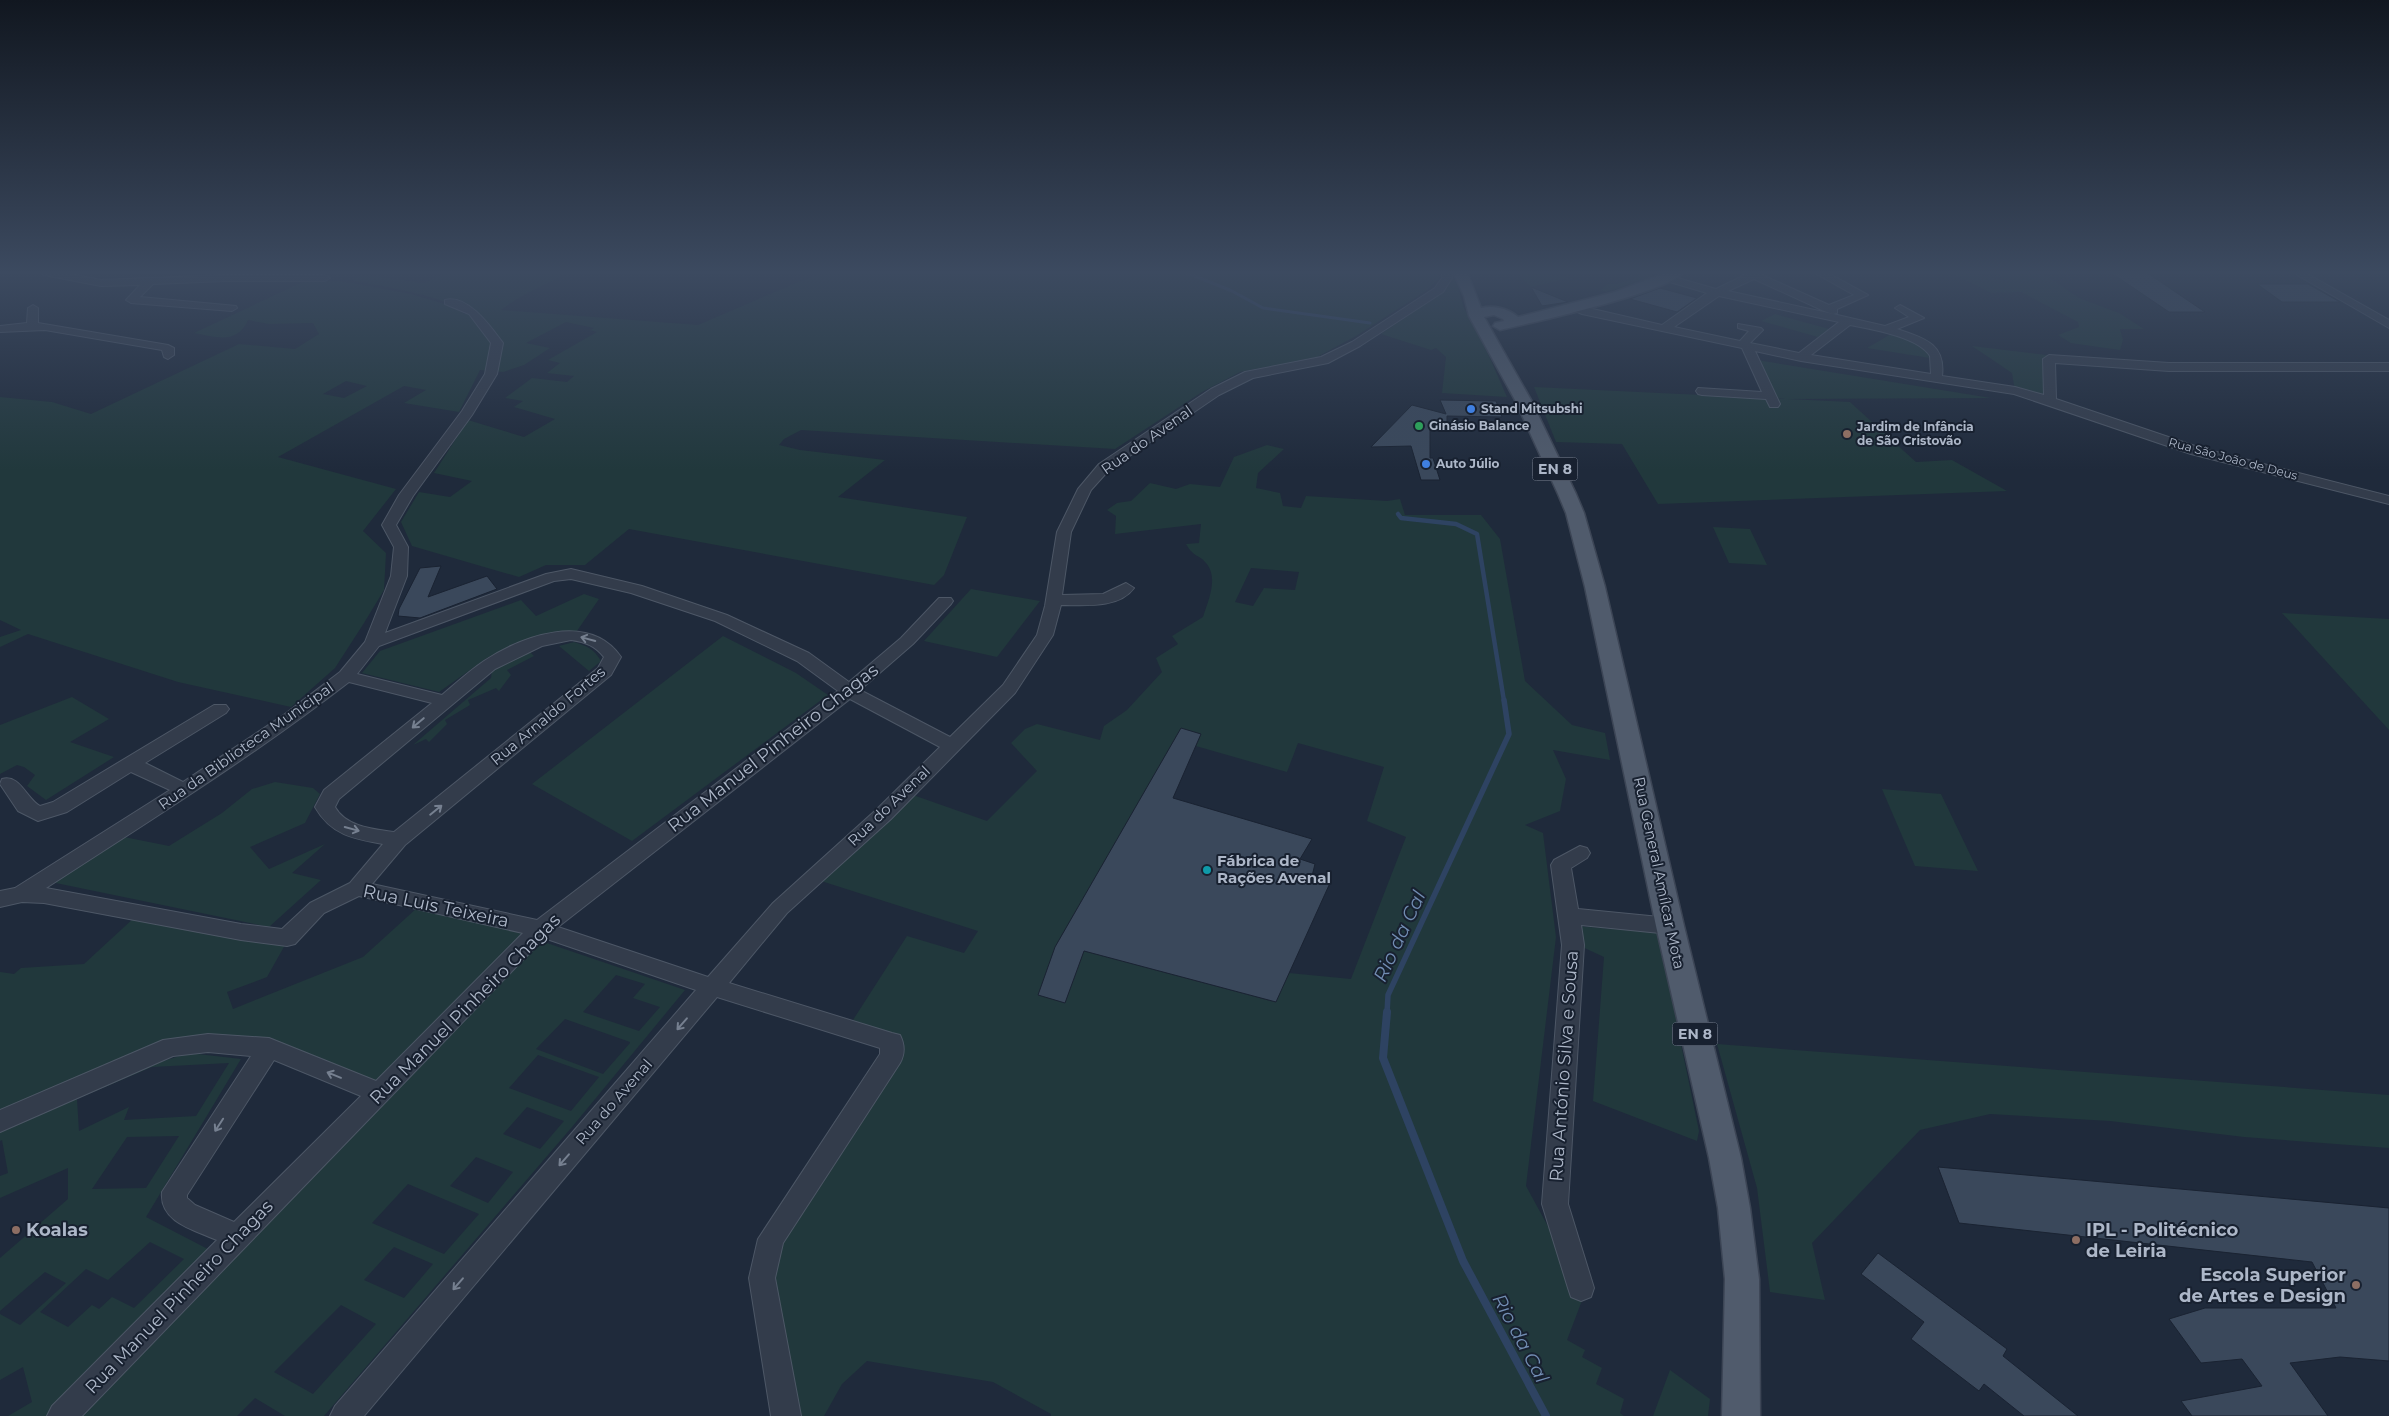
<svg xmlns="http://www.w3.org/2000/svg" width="2389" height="1416" viewBox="0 0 2389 1416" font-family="Montserrat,sans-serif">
<rect width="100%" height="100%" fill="#1f2a3b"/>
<!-- green -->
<path fill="#21383c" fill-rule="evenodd" d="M446 272H512L542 275 548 272H569C546 285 521 294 501 310L698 325 796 283 827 272H1437L1440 277 1427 290 1356 336 1317 357 1240 372 1202 392 1115 449 801 430 784 439 779 445 800 450 885 460 838 497 967 517 944 575 934 585 629 529 585 565H546L519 577 412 546 401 522 419 492 450 497 472 481 434 473 468 420 524 437 555 419 514 407 523 401 505 398 532 378 567 382 574 376 547 373 560 363 548 360 597 332 590 330 594 328 566 322 526 343 550 348 524 365 503 372 480 370 459 412 404 403 426 390 404 386 278 457 396 489 363 531 386 553 384 590 364 623 335 668 291 707 178 682 28 634 0 647V637L21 630 0 620V397L52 402 91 414 239 344 295 349 319 334 313 323 269 324 248 320C237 345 216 337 194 333L307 280 346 282 411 294 445 304 465 314 472 313C433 294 392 288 350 280L363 275 424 283ZM346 381 367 386 344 398 323 394Z
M1450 272H1454L1455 275 1463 306 1489 356 1507 397 1442 393 1446 357 1436 348 1431 350 1381 334 1444 291C1451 284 1453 281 1450 272Z
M1516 272H1537L1569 278 1531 287Z
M1640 272H1656L1649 278 1606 292 1601 290 1607 284H1616L1638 278Z
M1997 272 2044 274 2079 298 2119 313 2144 329H2120L2123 340 2120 350 2071 343 2058 335 2079 327 2078 322 2021 292 1991 293 1954 274H1978L2005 281Z
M1775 314 1782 316 1829 329 1818 337 1761 321Z
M1891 334C1904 338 1926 343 1930 358L1867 348Z
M1972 346 2047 355 2050 401 2015 391 2012 373Z
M1757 360 1991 398 1773 399Z
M1534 387 1850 402 1916 462 1952 460 2007 491 1658 504 1622 444 1556 442Z
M1267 445 1284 449 1258 473 1256 488 1280 493 1283 506 1301 508 1306 496 1387 501 1400 499 1405 515H1481L1500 539 1525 681 1572 725 1605 733 1610 760 1553 750 1566 779 1560 811 1525 825 1543 833 1556 937 1526 1186 1581 1287 1586 1290 1567 1340 1585 1350 1582 1357 1602 1368 1596 1384 1624 1399 1620 1413 1624 1416H1051V1414L993 1382 867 1361 842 1384 824 1416H797L770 1274 781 1240 897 1037 853 1020 907 936 964 953 978 931 818 880 913 795 987 821 1037 771 1011 743 1025 729 1037 724 1100 740 1104 726 1127 710 1162 672 1156 658 1178 644 1172 636 1203 617C1208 601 1219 578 1206 563 1199 554 1194 558 1186 544L1199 543 1201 524 1115 534 1116 516 1107 510 1117 503 1131 501 1150 483 1176 489 1190 484 1220 487 1234 457ZM1251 568 1299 572 1295 590 1264 588 1253 606 1235 602ZM1181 728 1201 734 1196 746 1287 772 1298 743 1384 767 1367 821 1406 837 1351 979 1289 973 1275 1002 1084 951 1065 1003 1038 995 1055 947Z
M1713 527 1750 529 1767 565 1729 563Z
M971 589 1040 601 997 657 924 641Z
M584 594 599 599 577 631 515 643 487 658 439 692 362 673 380 651 521 600 536 616Z
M2282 613 2389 619V730Z
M723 636 796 673 828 695 632 841 532 784Z
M574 642C587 646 594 649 601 661L589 671 559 646Z
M528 650 534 656 507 670 511 675 499 691 496 688 468 700 470 705 445 720 447 724 429 742 426 739 413 745 491 678 492 671Z
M72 697 109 719 70 742 114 757 46 800 27 786 35 775 24 767 17 765 0 774V725Z
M275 782 313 788 320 794 305 823 250 847 269 869 325 844 292 873 321 880 269 927 46 881 119 836 169 846 222 813 252 789Z
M1882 789 1941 794 1978 871 1915 866Z
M417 908 533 932 381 1088 210 1038 0 1118V972L14 974 21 968 84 964 135 917 285 945 267 977 227 992 233 1009 363 957Z
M1576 926 1661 933 1677 1025 1699 1131 1697 1141 1593 1101 1604 957 1578 945Z
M541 941 685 990 572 1127 324 1416H285L255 1398 237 1416H8L32 1402 23 1367 0 1380V1314L20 1325 66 1283 45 1272 0 1311V1258L68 1199V1168L0 1198V1176L8 1173 2 1140 0 1141V1130L125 1073 189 1053 241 1059 146 1217 229 1260ZM616 975 645 984 633 998 660 1007 639 1031 583 1012ZM565 1019 630 1042V1043L603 1074 536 1049ZM538 1055 599 1077 571 1111 509 1088ZM229 1063 196 1116 124 1120 129 1107 79 1131 77 1099 152 1067ZM527 1107 564 1121 540 1149 503 1134ZM179 1136 146 1188 92 1189 127 1137ZM476 1157 513 1172 488 1203 450 1186ZM408 1184 479 1214 444 1254 372 1223ZM150 1242 184 1259 134 1308 112 1297 99 1309 92 1305 68 1327 40 1312 86 1269 108 1280ZM394 1247 433 1264 404 1298 364 1280ZM341 1305 376 1324 313 1394 274 1372Z
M1717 1044 2389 1095V1148L2244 1137 2110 1121 1990 1114 1920 1130 1812 1243 1825 1300 1770 1292 1757 1188Z
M1670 1370 1710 1399 1708 1416H1653Z"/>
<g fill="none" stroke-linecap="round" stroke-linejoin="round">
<!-- stream-far3 -->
<path stroke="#2e4362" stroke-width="3" d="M1185 272 1232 291 1263 308 1370 323"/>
<!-- stream-far2 -->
<path stroke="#2e4362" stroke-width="4.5" d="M1398 514 1401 518 1456 524 1477 534 1504 701"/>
<!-- stream-far1 -->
<path stroke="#2e4362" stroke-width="5.5" d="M1387 1013 1388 995 1509 734 1504 700"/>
<!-- stream -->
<path stroke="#2e4362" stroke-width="8" d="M1387 1012 1383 1058 1463 1261 1546 1416"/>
</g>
<!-- building -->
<path fill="#3a485b" stroke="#1a2332" d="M2110 272H2146L2205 312H2169Z
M2257 284H2308L2340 302H2282Z
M1531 287 1568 302 1542 306Z
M1660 288 1697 298 1677 312 1630 299Z
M1440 400 1496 401 1502 417 1447 416V426H1430V458H1433L1440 480H1421L1411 446 1371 447 1412 405 1446 414Z
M441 566 428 597 487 576 497 589 420 618 398 616 399 609 420 568Z
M1181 728 1201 734 1173 798 1312 839 1300 859 1315 864 1312 876 1330 883 1276 1002 1084 951 1065 1003 1038 995 1055 947Z
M1938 1167 2389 1208V1361L2340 1357 2290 1363 2328 1416H2192L2181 1401 2262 1386 2242 1359 2201 1363 2169 1319 2205 1308H2336L2312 1262 1959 1223Z
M1878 1253 2007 1349 2003 1356 2078 1416H2024L1984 1384 1979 1391 1911 1339 1924 1322 1861 1274Z"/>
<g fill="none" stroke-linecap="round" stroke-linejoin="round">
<!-- minor casing -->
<g stroke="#4d5766" stroke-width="2">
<path id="minor" d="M39 272H60L101 280 225 275H325L330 278 325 281H225L153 284 140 297 236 306 237 308 232 311 131 303 126 300 140 285 101 286 44 275Z
M1442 272H1452V278L1443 292 1360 346 1328 363 1253 378 1219 395 1109 470 1091 490 1071 532 1062 595 1103 594 1126 583 1134 588C1119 609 1084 605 1061 605L1053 635 1015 693 891 819 787 913 729 983 892 1033 900 1035C905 1045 905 1054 900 1063L783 1243 775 1278 801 1416H771L749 1278 758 1239 880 1054V1048L717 997 364 1416H330L335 1406 696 990 544 938 82 1416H47L52 1406 217 1240C194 1230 159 1222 162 1192L251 1056 208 1052 173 1056 0 1132V1110L163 1040 208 1034 269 1038 376 1081 523 933 359 896 324 913 295 944 287 946 241 940 44 903 22 902 0 907V891L15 888 170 790 131 772 67 812 38 821 18 811 0 784 2 779C20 774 26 798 40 806L53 802 214 705H226L229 709 226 713 145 763 183 782 285 714 340 672 365 642 391 576 394 547 382 525 399 495 462 411 485 374 491 343 469 314 445 304V300C468 294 491 327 503 343L497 374 472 415 413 496 396 525 408 547 407 576 385 633 546 574 571 569 642 586 727 615 809 653 849 682 901 638 939 598H951L953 601 951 604 913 644 860 690 950 737 1003 685 1037 635 1045 606 1057 532 1078 489 1099 464 1211 389 1245 372 1321 357 1352 342 1435 288 1442 278ZM571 579 631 593 715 621 797 661 838 691 537 920 372 884 405 845 611 675 621 657C589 611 522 636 484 661 469 671 455 684 442 695L357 674 379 646 554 581ZM571 640C586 642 595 646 604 657L598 668 394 832C374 829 346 827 335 807L339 799 495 669 542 646ZM349 682 432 703 324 790 315 807C331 835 354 839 383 844L350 883 310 903 282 929 241 924 46 888C149 821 252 757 349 682ZM850 699 940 747 877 809 773 903 708 977 558 927ZM274 1060 361 1096 234 1222 195 1205 187 1198V1195Z
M1741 272H1766L1762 275 1829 305 1854 295 1813 272H1826L1868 295 1837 309V313L1833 314 1885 326 1909 317 1895 308 1900 305 1924 318 1897 329C1923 338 1946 343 1942 376L2015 387 2044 395 2043 359 2049 355 2169 363H2389V371H2169L2055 363 2056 399 2201 448 2389 496V504L2191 454 2014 394 1801 361 1755 351 1780 404 1778 407H1770L1766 399 1702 395 1698 394 1696 391 1698 388 1762 392 1742 348 1582 314 1566 307 1571 304 1662 325 1707 293 1663 280V276L1667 275 1716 289 1745 275ZM1754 279 1824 311 1833 314 1728 291ZM1719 296 1839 322 1799 353 1750 343 1763 330 1761 328 1738 324V328L1749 331 1740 341 1674 327ZM1850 325C1871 329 1919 337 1930 356L1931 374 1811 355Z
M2292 272H2304L2389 320V328Z
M33 305 38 308V323L168 345 174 348V355L168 359 164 357 162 350 45 330 0 332V326L27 323 28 308Z
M1580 846 1587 848 1590 853 1587 858 1571 868 1578 909 1670 918 1677 920 1681 926 1677 932 1670 934 1581 925 1584 945 1568 1204 1594 1288 1591 1297 1581 1301 1571 1297 1568 1288 1542 1204 1562 945 1551 865 1554 860Z"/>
</g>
<!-- major casing -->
<g stroke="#3c4555" stroke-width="3">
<path id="major" d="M1453 272H1467L1481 308C1494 305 1508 308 1518 317L1615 292 1668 272H1684C1669 292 1531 323 1500 330L1493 326 1495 323 1504 321 1503 319 1494 315 1484 317 1531 400 1576 494 1584 513 1605 587 1684 926 1741 1158 1750 1208 1759 1279 1760 1416H1722L1725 1279 1718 1208 1709 1158 1656 926 1585 587 1566 513 1558 494 1515 400 1469 316 1464 296Z"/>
</g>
<!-- minor -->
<use href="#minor" fill="#333c4b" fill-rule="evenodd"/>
<!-- major -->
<use href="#major" fill="#505b6c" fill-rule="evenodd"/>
</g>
<!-- one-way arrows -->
<defs><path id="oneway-shaft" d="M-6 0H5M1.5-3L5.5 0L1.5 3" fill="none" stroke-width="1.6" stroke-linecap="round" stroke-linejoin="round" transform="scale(1.25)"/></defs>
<g stroke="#768090">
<use href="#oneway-shaft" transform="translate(588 639) rotate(-165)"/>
<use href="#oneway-shaft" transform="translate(418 723) rotate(140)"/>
<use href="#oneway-shaft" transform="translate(436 810) rotate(-39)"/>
<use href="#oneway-shaft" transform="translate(352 829) rotate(15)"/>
<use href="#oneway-shaft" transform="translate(682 1024) rotate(131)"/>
<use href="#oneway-shaft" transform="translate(334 1075) rotate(-158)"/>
<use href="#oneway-shaft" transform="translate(219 1125) rotate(123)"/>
<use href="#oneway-shaft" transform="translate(564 1160) rotate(131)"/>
<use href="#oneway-shaft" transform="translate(458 1284) rotate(131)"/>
</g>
<!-- sky -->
<linearGradient id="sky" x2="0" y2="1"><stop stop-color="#111720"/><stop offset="0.58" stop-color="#3c4a60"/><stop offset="1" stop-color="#3c4a60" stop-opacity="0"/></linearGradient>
<rect width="2389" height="470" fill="url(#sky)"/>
<!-- markers -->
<g fill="#3f7fe0" stroke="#182130" stroke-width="2">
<circle cx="1471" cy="409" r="5"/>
<circle cx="1426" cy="464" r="5"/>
</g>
<circle fill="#2e9e5b" stroke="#182130" stroke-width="2" cx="1419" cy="426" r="5"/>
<g fill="#8d6e63" stroke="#182130" stroke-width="2">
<circle cx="1847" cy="434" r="5"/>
<circle cx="16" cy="1230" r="5"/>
<circle cx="2076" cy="1240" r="5"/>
<circle cx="2356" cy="1285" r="5"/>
</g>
<circle fill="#0f9aa8" stroke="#182130" stroke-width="2" cx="1207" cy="870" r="5"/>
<g text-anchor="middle" stroke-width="4" stroke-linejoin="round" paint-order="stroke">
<!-- far-poi labels -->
<g font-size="12" font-weight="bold" fill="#adb7c8" stroke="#182130" text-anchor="start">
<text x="1481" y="413">Stand Mitsubshi</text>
<text x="1429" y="430">Ginásio Balance</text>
<text x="1857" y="431">Jardim de Infância<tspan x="1857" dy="14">de São Cristovão</tspan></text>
<text x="1436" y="468">Auto Júlio</text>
</g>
<!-- far-street labels -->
<g font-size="12" fill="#adb7c8" stroke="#182130">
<text transform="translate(2233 459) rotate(15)" y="4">Rua São João de Deus</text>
</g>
<!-- shield labels -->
<g fill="#182130" stroke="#808a9a" stroke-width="1">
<rect x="1532.5" y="457.5" width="45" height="23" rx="4"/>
<rect x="1672.5" y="1022.5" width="45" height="23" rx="4"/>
</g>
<g font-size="14" font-weight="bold" fill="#adb7c8">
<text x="1555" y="474">EN 8</text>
<text x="1695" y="1039">EN 8</text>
</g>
<!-- street labels -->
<g font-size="15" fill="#adb7c8" stroke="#182130">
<text transform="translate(1147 440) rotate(-35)" y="5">Rua do Avenal</text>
<text transform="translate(548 716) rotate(-40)" y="5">Rua Arnaldo Fortes</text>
<text transform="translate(246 746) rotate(-35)" y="5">Rua da Biblioteca Municipal</text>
<text transform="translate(889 806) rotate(-44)" y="5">Rua do Avenal</text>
<text transform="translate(1659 873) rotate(78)" y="5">Rua General Amílcar Mota</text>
<text transform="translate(614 1102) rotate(-49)" y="5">Rua do Avenal</text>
</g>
<!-- poi labels -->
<g font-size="15" font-weight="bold" fill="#adb7c8" stroke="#182130" text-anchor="start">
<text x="1217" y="866">Fábrica de<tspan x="1217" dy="17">Rações Avenal</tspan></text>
</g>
<!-- near-street labels -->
<g font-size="18" fill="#adb7c8" stroke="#182130">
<text transform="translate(773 748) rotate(-38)" y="6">Rua Manuel Pinheiro Chagas</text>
<text transform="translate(436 906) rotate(12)" y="6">Rua Luis Teixeira</text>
<text transform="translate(465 1009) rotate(-45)" y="6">Rua Manuel Pinheiro Chagas</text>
<text transform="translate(1564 1066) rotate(-86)" y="6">Rua António Silva e Sousa</text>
<text transform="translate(179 1297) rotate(-46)" y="6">Rua Manuel Pinheiro Chagas</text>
</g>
<!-- near-poi labels -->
<g font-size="18" font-weight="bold" fill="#adb7c8" stroke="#182130" text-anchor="start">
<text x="26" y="1236">Koalas</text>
<text x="2086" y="1236">IPL - Politécnico<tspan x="2086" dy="21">de Leiria</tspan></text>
<text x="2346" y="1281" text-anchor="end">Escola Superior<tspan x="2346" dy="21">de Artes e Design</tspan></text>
</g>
<!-- near-water labels -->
<g font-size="19" font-style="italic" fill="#728db3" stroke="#182130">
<text transform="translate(1399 936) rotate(-65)" y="7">Rio da Cal</text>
<text transform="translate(1521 1338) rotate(62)" y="7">Rio da Cal</text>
</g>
</g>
</svg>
